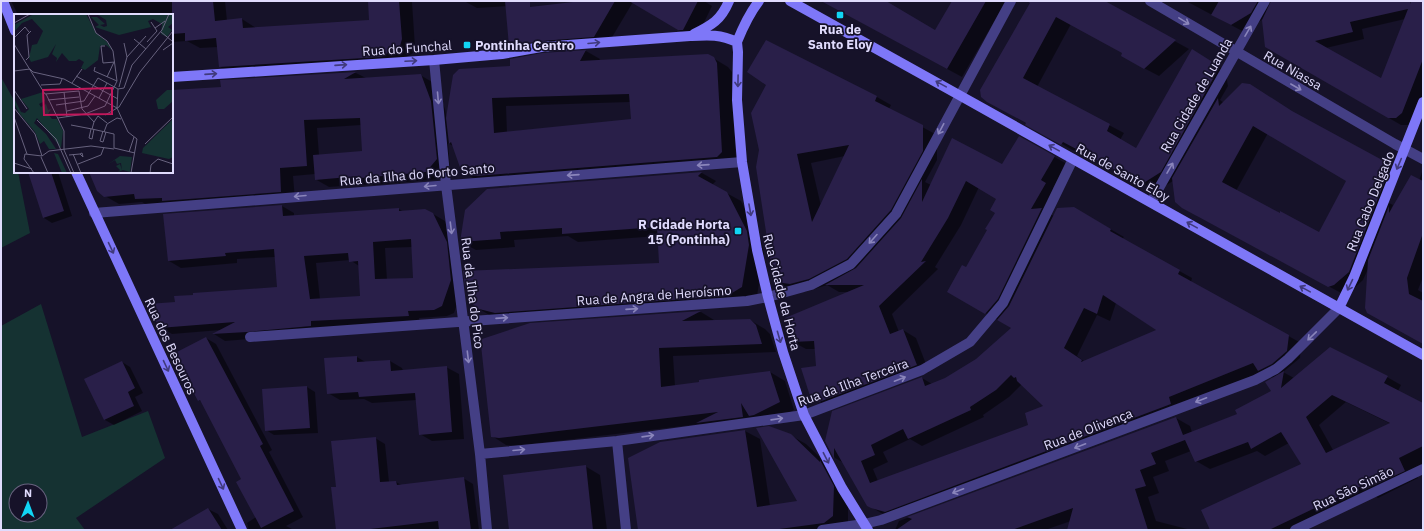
<svg xmlns="http://www.w3.org/2000/svg" width="1424" height="531" viewBox="0 0 1424 531" font-family="'IBM Plex Sans',sans-serif">
<rect width="100%" height="100%" fill="#161229"/>
<!-- green -->
<path fill="#153232" fill-rule="evenodd" d="M1 77 15 102V172H18L30 233 1 248Z
M41 304 82 437 148 411 165 458 76 518 85 530H1V326ZM16 491H40V515H16Z"/>
<!-- shadow -->
<path fill="#0007" fill-rule="evenodd" d="M11 1H225L227 21 242 19 256 28 370 21 369 1H422L412 2 415 47 413 53 395 64 234 75 220 67 218 47 200 48 187 41 172 42V15H18Z
M464 1H509V6L477 8Z
M596 1H704L712 6 697 37 692 38 633 2 608 44 523 53 510 46ZM545 39 546 41 521 45V43Z
M822 1H884L935 31 953 1H1006L962 77Z
M1032 1H1102L1189 49 1159 76 1136 64 1123 53 1071 24 1037 87 1124 133 1120 140 1136 149 1192 51 1225 70 1228 86 1220 100 1224 103 1301 117 1397 170 1385 201 1393 205 1391 209 1419 181 1423 169V277L1418 290 1423 293V343L1368 269 1363 280 1349 293 1343 294 1197 216 1173 181 1157 191 1078 150 1076 152 1003 110ZM1268 133 1347 180 1319 233 1280 214 1236 191Z
M1186 1H1423V97L1414 120 1409 125H1401L1266 47 1263 19 1244 32ZM1405 19 1382 80 1326 48 1364 39 1362 29Z
M766 42 877 97 891 105 889 109 937 135V160L925 182 931 185 1003 166 1019 137 1067 164 1053 188 1058 191 1046 212 1054 216 1074 208 1124 237 1122 239 1192 278 1191 282 1301 343 1300 358 1283 372 1294 378 1387 377 1401 385 1398 391 1423 404V474L1417 476 1418 478 1378 498 1372 494 1298 530H1211L1302 465 1289 443 1265 456 1257 451 1210 469 1196 461 1191 451 1165 461 1169 471 1153 477 1159 493 1148 497 1156 521 1191 530H1068L1071 521 1045 530H895L899 521 1176 418 1190 426 1192 432 1238 414 1273 392V378L1262 372 1181 405 891 517 881 513 868 505 844 463 835 458 826 441 922 378 932 384 945 379 976 360 1012 328 948 292 966 268 988 230 996 213 998 198 979 187 961 225 935 267 938 269 892 314 899 332 903 330 916 338 929 372 833 409 812 398 817 367 815 349H806L793 342 851 292H839L827 285 805 292 792 290 777 282 760 150 767 84ZM845 156 821 206 811 163ZM1116 303 1158 331 1085 362 1077 356 1097 315 1110 321ZM1022 384 1044 407 1029 426 878 481 873 469 888 462 883 452 910 439 922 446 984 417 983 415 1009 397ZM1346 402 1391 424 1333 450 1319 425Z
M586 51 600 59 599 61 708 55 728 67 732 72 736 161 478 181 463 172 453 146 448 143 450 167 440 179 375 185 372 184 329 187 315 179V174L293 176 295 199 149 206 142 202 119 204 105 196 90 172H172V91L222 88 221 81 356 73 366 78 420 75 434 83 445 109 447 121 511 67 542 54ZM630 102 632 120 507 132 506 106ZM361 125 363 152 319 155 317 128Z
M29 172H58L72 216 52 223 44 218Z
M702 173 716 181 712 185 741 201 761 240 764 253 757 296 491 316 476 307 660 264 658 236 578 242 568 236 514 240 515 247 476 250 461 242 487 190Z
M282 206 294 213V217L399 209 404 212 433 214 445 221 458 249 463 287 454 313 447 316 419 318 420 322 323 333 225 341 214 334 221 330 172 334 160 327 176 303 278 288 275 257 237 259V263L181 268 169 261ZM412 247 414 278 387 280 385 248ZM350 260 359 266 361 297 320 299 316 263Z
M701 312 714 320 712 321 750 320 765 329 770 334 776 352 673 356 675 386 770 372 785 381 794 410 769 423 712 431 700 424 515 446 506 445 492 436 530 324Z
M206 338 216 344 272 450 269 452 303 517 286 526 294 530H249L247 523 256 517 243 480 202 402 199 400Z
M357 357 367 363 390 361 402 368 403 371 446 367 459 374 464 439 432 441 420 434 417 400 372 403 364 399 340 400 328 393Z
M122 362 130 367 143 393 135 397 142 411 114 425 105 420 86 379Z
M307 387 315 392 318 433 274 435 266 430Z
M745 431 760 439 770 506 799 502 790 435 806 444 829 466 848 495V525L840 530H639L660 443Z
M375 438 385 444 389 482H396L403 486 463 478 473 484 479 530H337V487Z
M585 466 600 475 607 530H510Z
M208 509 218 514 228 530H172Z"/>
<!-- building -->
<path fill="#291f49" fill-rule="evenodd" d="M172 1H213L215 21 242 18 243 28 369 20 368 1H399L402 39 400 46 381 57 219 67 216 38 185 41V33L172 34Z
M505 1H530V7L573 2 574 1H615L594 37 541 41 509 46Z
M629 1H698L683 30H678Z
M821 1H886L935 30 952 1H986L947 69Z
M1027 1H1105L1176 40 1144 69 1121 56 1122 53 1056 17 1023 78 1110 124 1107 131 1136 148 1192 49 1211 61 1214 77 1161 172 1142 184 1063 142 1061 145 1025 125 1026 123 987 102 981 97 980 90 1030 3Z
M1219 1H1258L1251 13 1231 25 1211 15Z
M1271 1H1410V4L1411 1H1423V59L1402 113 1396 118H1388L1265 47 1262 20ZM1408 9 1381 78 1315 41 1353 32 1350 22Z
M766 40 877 96 875 101 923 125V151L891 210 847 259 809 279 790 284 776 282 773 277 756 167 759 150 751 113 766 85 747 72ZM849 145 812 222 797 154Z
M586 50 580 61 708 54 714 57 717 63 722 152 717 157 476 176 462 173 451 142 449 144 446 118 453 75 459 69 510 66V59L542 53ZM629 94 631 119 494 133 492 98Z
M356 72 344 79 421 74 431 101 437 159 426 172 361 178 360 176 315 180 313 155 362 151 360 118 304 120 307 166 280 168 281 192 162 201V198L135 199 134 194 104 197 97 191 89 172H172V90L221 87 220 80Z
M1242 83 1250 84 1292 111 1384 161 1386 178 1349 272 1334 285 1328 287 1182 208 1175 202 1172 178 1218 98 1219 106ZM1253 126 1346 181 1319 232 1280 211V213L1222 182Z
M1019 136 1055 156 1041 180 1046 183 1031 209 1042 208 998 299 985 314 947 292 962 265 966 267 987 230 985 229 995 213 990 210 996 199 966 181 948 218 921 262 926 261 879 306 890 334 903 329 917 365 819 402 811 399 801 368 816 366 814 341 792 342 785 318 864 285H825L856 268 901 218 922 179V202L952 138 1002 164Z
M28 172H51L64 211 43 218Z
M702 172 698 176 727 192 747 231 749 245 742 287 727 296 495 313 475 308 465 286 463 271 659 263 657 227 562 234V228L500 232 501 239 460 242 465 210 487 189Z
M1411 175 1423 181V233L1407 278 1409 294 1423 301V344L1367 313 1365 308 1368 260 1389 206V213Z
M282 205 283 216 399 208V211L425 209 433 213 447 242 451 280 442 306 434 310 408 311 409 316 311 321V326L247 332 212 334 235 322 159 328 148 304 175 302 174 296 193 295V293L277 287 274 249 225 253 226 256 168 261 163 214ZM411 239 413 278 375 279 373 242ZM348 253 349 262 358 261 360 296 310 299 304 256Z
M1074 207 1111 229 1110 231 1180 270 1178 274 1289 335 1287 351 1272 364 1258 371 1253 363 1169 397 1171 404 885 512 871 508 867 506 834 448V459L825 441 832 411 922 377 925 386 945 378 976 359 1011 328 997 320 1009 306 1057 208ZM1103 295 1156 330 1081 362 1082 360 1064 348 1084 308 1097 314ZM1011 375 1014 378 1016 377 1017 381 1043 406 1025 413 1028 425 870 483 861 461 875 455 871 445 903 429 908 439 971 410 970 407 996 390Z
M701 311 682 321 750 319 756 325 762 344 659 348 661 387 699 382V380L770 371 780 402 754 415 749 416 741 403 743 417 696 423 718 412 499 438 491 437 481 345 482 339 530 323Z
M206 337 263 444 260 446 294 511 261 528 236 482 241 479 200 400 198 401 173 354Z
M1330 347 1388 376 1384 383 1423 403V446L1399 458 1405 471 1363 490 1361 486 1269 530H1210L1201 510 1301 464 1281 432 1251 449 1248 442 1195 462 1185 440 1151 453 1156 464 1140 470 1146 486 1135 489 1148 530H1067L1073 508 1012 530H896L912 519 907 517 1176 417 1183 435 1237 414 1235 410 1271 391 1265 382 1284 371 1281 388ZM1332 395 1390 423 1326 453 1306 417Z
M357 356V362L390 360 391 371 447 366 452 432 419 435 415 393 359 397 358 392 327 394 324 358Z
M122 361 135 388 128 392 134 406 104 420 84 379Z
M307 386 310 428 265 431 262 389Z
M769 426 791 434 820 462V460L834 486 833 516 824 523 772 530H638L628 458 660 442 745 430 757 507 797 501 756 428Z
M376 437 380 482 396 481 397 485 464 477 471 530H439L438 521 362 530H336L331 487H336L331 441Z
M586 465 593 530H509L503 475Z
M208 508 222 530H170Z"/>
<g fill="none" stroke-linecap="round" stroke-linejoin="round">
<!-- street -->
<path stroke="#443f85" stroke-width="10" d="M1150 1 1395 144 1423 159
M434 60 446 185 480 454 487 530
M1151 202 1265 1
M94 213 742 162
M250 337 747 301 768 297 811 285 851 264 896 214 1011 1
M617 441 626 530
M480 454 617 441 804 415 922 370 970 342 1003 303 1073 159
M822 530 864 524 881 520 1255 380 1276 369 1288 359 1339 308
M1295 530 1423 469"/>
<!-- secondary -->
<path stroke="#7e77f8" stroke-width="10" d="M3 1 15 31
M790 1 959 95 1423 355
M694 34C712 25 721 20 729 1
M737 42 738 52 737 100 742 162 757 250 768 297 783 352 804 415 842 488 868 530
M737 42C743 27 749 14 759 1
M172 77 434 60 502 54 541 47 690 36C708 35 720 34 737 42
M76 172 242 530
M1339 308 1354 277 1423 102"/>
</g>
<!-- one-way arrows -->
<defs><path id="oneway-shaft" d="M-6 0H5M1.5-3L5.5 0L1.5 3" fill="none" stroke-width="1.6" stroke-linecap="round" stroke-linejoin="round"/></defs>
<g stroke="#8a85bb">
<use href="#oneway-shaft" transform="translate(1184 21) rotate(31)"/>
<use href="#oneway-shaft" transform="translate(1248 31) rotate(-60)"/>
<use href="#oneway-shaft" transform="translate(1296 87) rotate(30)"/>
<use href="#oneway-shaft" transform="translate(438 98) rotate(85)"/>
<use href="#oneway-shaft" transform="translate(941 129) rotate(118)"/>
<use href="#oneway-shaft" transform="translate(703 165) rotate(176)"/>
<use href="#oneway-shaft" transform="translate(1170 168) rotate(-60)"/>
<use href="#oneway-shaft" transform="translate(573 175) rotate(176)"/>
<use href="#oneway-shaft" transform="translate(430 186) rotate(175)"/>
<use href="#oneway-shaft" transform="translate(300 196) rotate(175)"/>
<use href="#oneway-shaft" transform="translate(451 228) rotate(83)"/>
<use href="#oneway-shaft" transform="translate(873 239) rotate(132)"/>
<use href="#oneway-shaft" transform="translate(632 309) rotate(-4)"/>
<use href="#oneway-shaft" transform="translate(502 318) rotate(-4)"/>
<use href="#oneway-shaft" transform="translate(1312 336) rotate(136)"/>
<use href="#oneway-shaft" transform="translate(468 357) rotate(83)"/>
<use href="#oneway-shaft" transform="translate(900 379) rotate(-21)"/>
<use href="#oneway-shaft" transform="translate(1201 400) rotate(159)"/>
<use href="#oneway-shaft" transform="translate(777 419) rotate(-8)"/>
<use href="#oneway-shaft" transform="translate(648 436) rotate(-8)"/>
<use href="#oneway-shaft" transform="translate(1080 446) rotate(159)"/>
<use href="#oneway-shaft" transform="translate(519 450) rotate(-5)"/>
<use href="#oneway-shaft" transform="translate(958 491) rotate(159)"/>
</g>
<g stroke="#403a7c">
<use href="#oneway-shaft" transform="translate(594 43) rotate(-5)"/>
<use href="#oneway-shaft" transform="translate(411 61) rotate(-3)"/>
<use href="#oneway-shaft" transform="translate(341 65) rotate(-4)"/>
<use href="#oneway-shaft" transform="translate(211 74) rotate(-4)"/>
<use href="#oneway-shaft" transform="translate(738 81) rotate(91)"/>
<use href="#oneway-shaft" transform="translate(941 84) rotate(-151)"/>
<use href="#oneway-shaft" transform="translate(1054 148) rotate(-151)"/>
<use href="#oneway-shaft" transform="translate(1399 164) rotate(113)"/>
<use href="#oneway-shaft" transform="translate(750 210) rotate(80)"/>
<use href="#oneway-shaft" transform="translate(1192 225) rotate(-151)"/>
<use href="#oneway-shaft" transform="translate(111 248) rotate(65)"/>
<use href="#oneway-shaft" transform="translate(1350 285) rotate(115)"/>
<use href="#oneway-shaft" transform="translate(1305 289) rotate(-151)"/>
<use href="#oneway-shaft" transform="translate(779 337) rotate(74)"/>
<use href="#oneway-shaft" transform="translate(166 366) rotate(65)"/>
<use href="#oneway-shaft" transform="translate(826 458) rotate(63)"/>
<use href="#oneway-shaft" transform="translate(221 484) rotate(65)"/>
</g>
<!-- markers -->
<g fill="#11d5f4" stroke="#161229" stroke-width="1.5">
<rect x="836" y="11" width="8" height="8" rx="2"/>
<rect x="463" y="41" width="8" height="8" rx="2"/>
<rect x="734" y="227" width="8" height="8" rx="2"/>
</g>
<g text-anchor="middle" stroke-width="3.5" stroke-linejoin="round" paint-order="stroke">
<!-- poi labels -->
<g font-size="13" font-weight="bold" fill="#e0dbfd" stroke="#161229">
<text x="840" y="34">Rua de<tspan x="840" dy="15">Santo Eloy</tspan></text>
<text x="475" y="50" text-anchor="start">Pontinha Centro</text>
<text x="730" y="229" text-anchor="end">R Cidade Horta<tspan x="730" dy="15">15 (Pontinha)</tspan></text>
</g>
<!-- street labels -->
<g font-size="13" fill="#e0dbfd" stroke="#161229">
<text transform="translate(407 48) rotate(-4)" y="5">Rua do Funchal</text>
<text transform="translate(1293 70) rotate(30)" y="5">Rua Niassa</text>
<text transform="translate(1196 95) rotate(-60)" y="5">Rua Cidade de Luanda</text>
<text transform="translate(1123 172) rotate(29)" y="5">Rua de Santo Eloy</text>
<text transform="translate(417 174) rotate(-5)" y="5">Rua da Ilha do Porto Santo</text>
<text transform="translate(1370 201) rotate(-68)" y="5">Rua Cabo Delgado</text>
<text transform="translate(782 292) rotate(76)" y="5">Rua Cidade da Horta</text>
<text transform="translate(473 293) rotate(83)" y="5">Rua da Ilha do Pico</text>
<text transform="translate(654 295) rotate(-4)" y="5">Rua de Angra de Heroísmo</text>
<text transform="translate(171 346) rotate(65)" y="5">Rua dos Besouros</text>
<text transform="translate(853 382) rotate(-20)" y="5">Rua da Ilha Terceira</text>
<text transform="translate(1088 429) rotate(-21)" y="5">Rua de Olivença</text>
<text transform="translate(1353 488) rotate(-25)" y="5">Rua São Simão</text>
</g>
</g>
<!-- overview -->
<g transform="translate(14 14)">
<rect width="159" height="159" fill="#161229"/>
<path d="M20 0H72L82 19 93 28 98 36 92 31 86 32 84 46 71 56 67 54 70 48 65 45 62 47H55L48 39 42 48 43 44 38 40 42 30 34 43 17 48 15 44 18 31 23 30 29 17 18 5 8 9 0 18V11ZM159 0V9L154 13 158 16 153 23 147 20 148 10 139 5 134 7 137 13 105 21 81 13 85 11 77 3H83L91 10 86 11 90 13 93 12 92 6 84 1ZM153 76H159V87L150 95H144L142 86ZM29 78 31 87 25 90 27 93 32 90 34 96 37 95 34 100 38 105H43L49 117 47 134 23 104 20 109 32 120 42 135H35L30 127 26 130 21 118 5 99 0 89V84L7 98 11 99 15 95 7 85ZM159 105V143L155 145 128 139 129 134ZM40 139 44 140 53 159H48ZM106 142 118 143 116 158 109 156 104 158 106 156 102 152 106 150 108 156 107 149 103 150 101 146 93 151Z" fill="#153232"/>
<path fill="none" stroke="#67627e" stroke-width="1" d="M0 9 16 0M141 14 151 7M147 18 158 27M0 24 11 13 15 18M120 25 132 35M133 28 143 17 137 8M110 29 113 43M0 30 31 80 65 77M149 36 159 29M12 46 15 43 13 21 17 17M89 49 87 32H91M89 49 101 48M81 53 80 57 103 67M16 55 19 58 50 65 103 94 114 118 123 125 117 159M0 57 16 55M62 62 104 85M93 63 100 48M58 69 68 55M27 71 46 70 48 65M105 73 113 43 132 22M0 76 13 95M65 77 68 95 80 108 78 115 100 120V134L121 139M50 78 53 103M32 80 50 117V136L60 159M85 84 93 69M34 86 65 83M42 91 70 87 84 64 104 75 110 74 118 51 148 16 155 0M0 94 21 120 28 142M103 94 104 75M53 97 74 92 81 82M91 101 105 93 126 58 159 17M0 103 13 140M44 104 71 100 91 92 103 67 99 37 93 27 82 19 74 0M23 106 42 125 57 159M80 108 84 102 93 109M57 111 78 115M77 115 75 124 78 125 80 115M89 117 86 127 89 128 92 118M90 118 93 110 103 104 107 105M131 130 159 103M115 138 120 123M59 140 67 159M55 141 66 140 69 143 68 139 66 140M27 143 34 159M0 149 18 155M64 150 87 141 90 133M20 159 10 145 11 140 28 142 35 137 77 132 100 135M136 159 137 151 144 145 159 150"/>
<path fill="#c2185b" fill-opacity="0.15" stroke="#c2185b" stroke-width="2" d="M98 74V100L30 101 29 76Z"/>
<rect width="159" height="159" fill="none" stroke="#e0dbfd" stroke-width="2"/>
</g>
<!-- border -->
<rect width="1424" height="531" fill="none" stroke="#e0dbfd" stroke-width="4"/>
<!-- north arrow -->
<g transform="translate(28 503) rotate(1)"><circle r="19" fill="#161229" stroke="#67627e"/>
<path d="M0-3L7 15L0 10L-7 15Z" fill="#11d5f4"/>
<text y="-6" font-size="11" font-weight="bold" text-anchor="middle" fill="#e0dbfd">N</text>
</g>
</svg>
